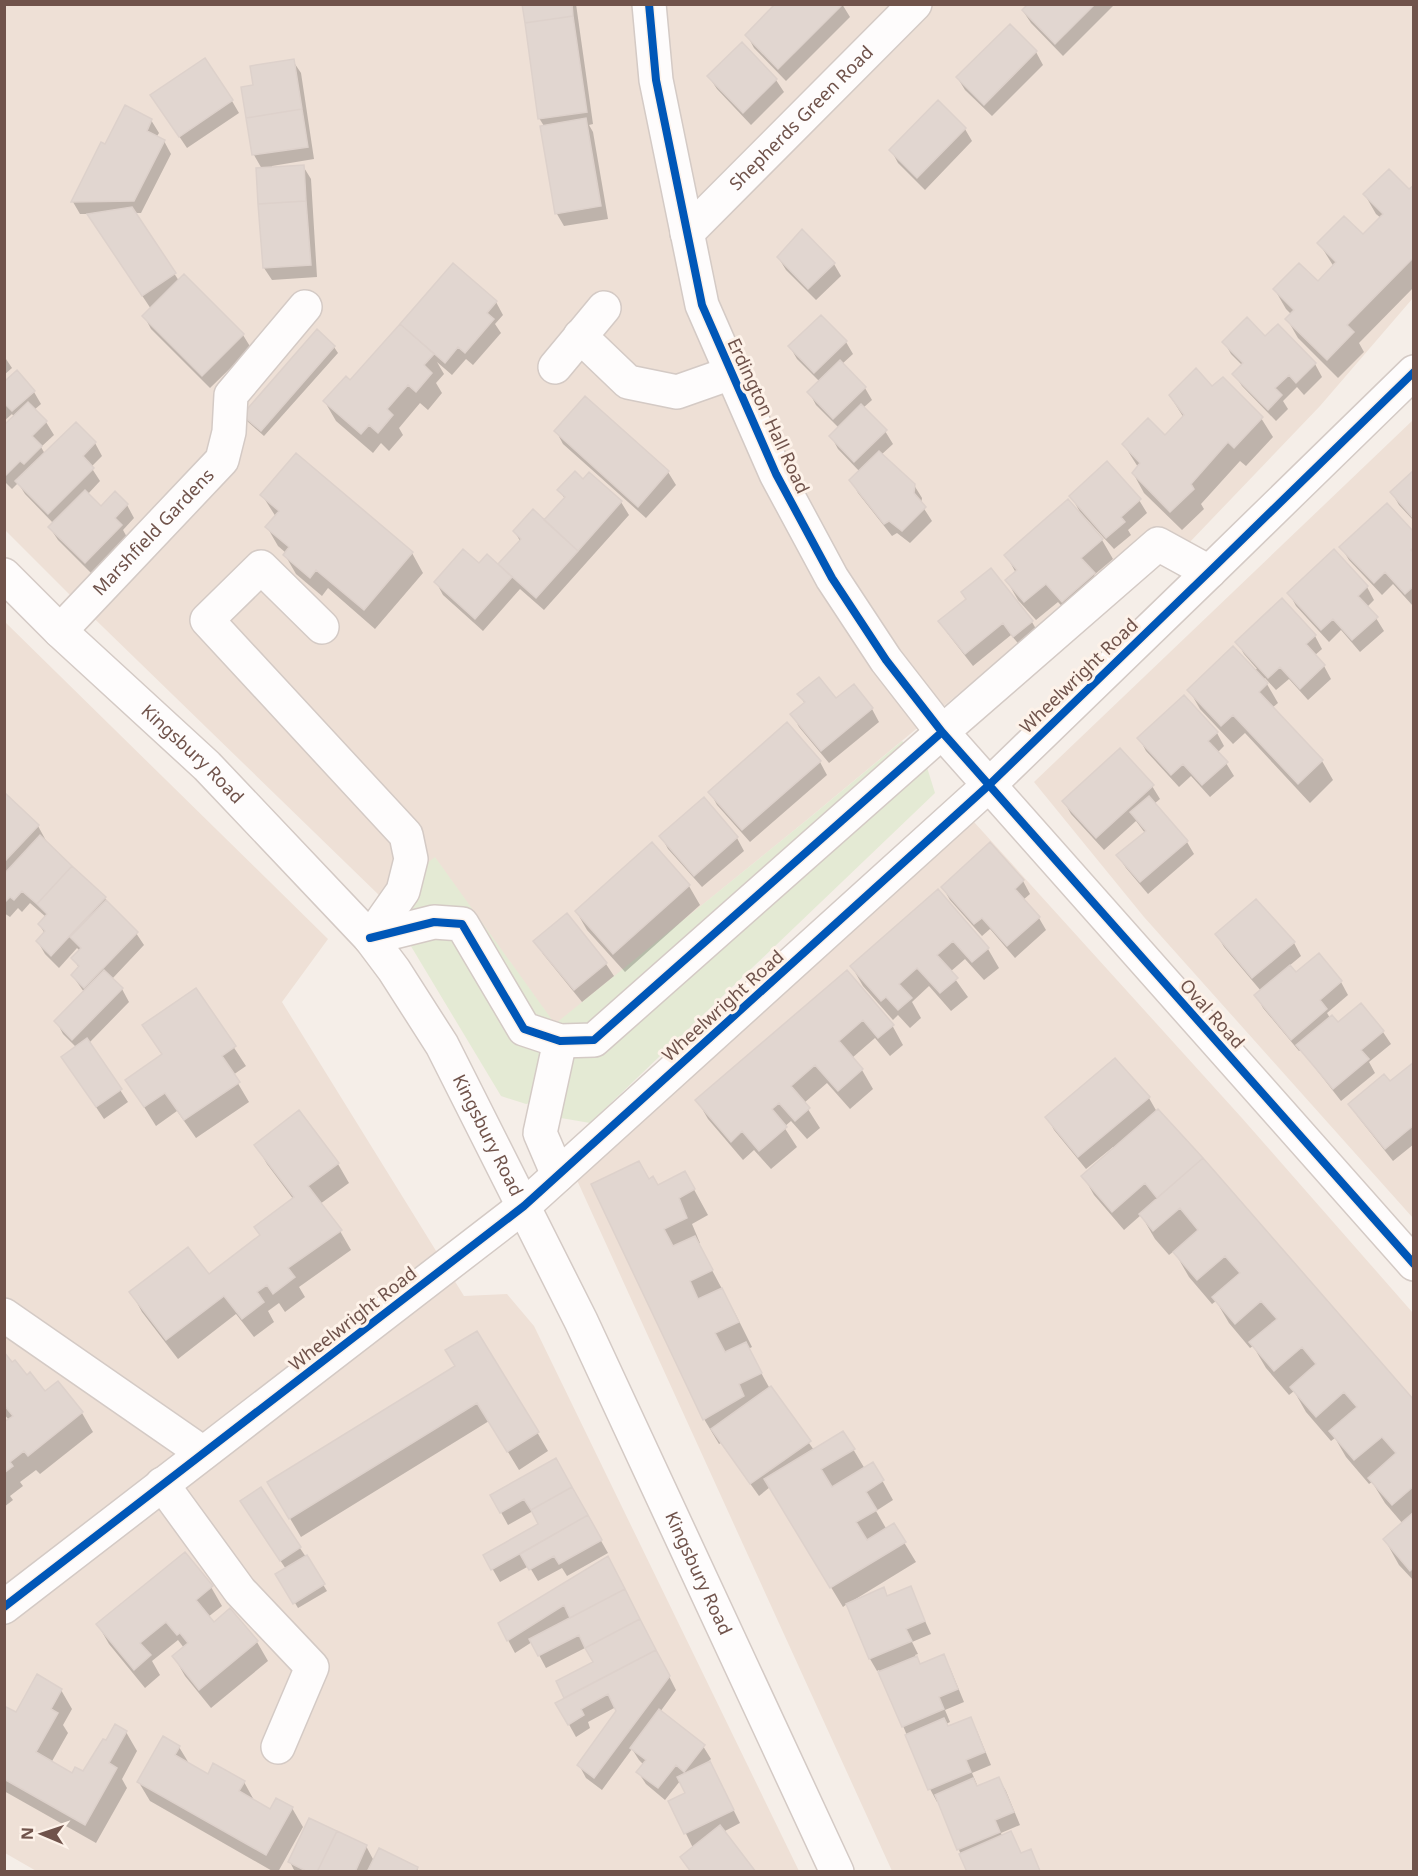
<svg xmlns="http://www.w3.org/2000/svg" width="1418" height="1876" viewBox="0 0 1418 1876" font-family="'Noto Sans',sans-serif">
<rect width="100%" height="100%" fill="#f5eee8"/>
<!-- residential -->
<path fill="#eee0d6" d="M4 5H1413V298L1320 406 1188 544 1160 526 808 819 555 1025 435 858 382 898 69 594 5 530Z
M1413 420V1218L1144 917 1034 782Z
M4 621 328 939 282 1002 464 1296 507 1294 534 1326 799 1871 38 1872 5 1853Z
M974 822 1241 1117 1413 1313V1871H892L576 1178Z"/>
<!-- green -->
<path fill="#e4ead4" d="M902 741 925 761 935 793 590 1123 561 1118 535 1102 526 1104 501 1096 382 898 435 857 555 1024 808 819Z"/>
<!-- shadow -->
<path fill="#0003" d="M524 4H576L593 124 589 125 593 132 608 219 564 226 557 214 542 127 544 126 539 118Z
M842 4 850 17 786 81 754 48 747 35Z
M1030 4H1115L1063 56 1031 23 1023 11Z
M1010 26 1036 52 1043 65 992 116 965 90 957 77Z
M742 45 776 80 784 92 751 125 717 89 709 77Z
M293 61 301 73 314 159 272 166V168L303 166 311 179 317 277 272 280 264 268 262 169 254 155 243 88 255 86Z
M232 101 239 113 187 148 160 108Z
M151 120 159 133 156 138 164 141 171 154 141 213H135L179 281 184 276 243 335 251 348 210 388 151 329 144 316 151 309 88 214H80L73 202 102 144 106 146Z
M965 129 972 141 925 190 898 163 891 150Z
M1414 187V287L1359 343 1364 352 1338 378 1298 338 1287 319 1291 314 1286 309 1275 290 1318 283 1334 267 1319 243 1363 236 1381 218 1376 214 1365 195 1409 191Z
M778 257 834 264 841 276 816 300 786 270Z
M453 265 496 302 503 315 495 324 501 333 473 365 466 359 452 375 437 362 444 374 436 383 442 393 428 410 420 403 399 428 403 435 389 451 381 443 373 453 336 421 325 402 350 382Z
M1278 326 1315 364 1322 377 1304 395 1297 387 1283 401 1288 409 1276 421 1242 386 1234 374 1243 366 1231 354 1224 342 1265 338Z
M317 331 334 347 338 353 264 436 247 421 243 415Z
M846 342 853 354 842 364 865 388 872 400 863 408 885 431 893 444 881 455 914 485 922 498 921 504 932 521 910 543 897 533 892 536 858 493 851 480 860 472 838 449 831 436 839 428 816 405 809 392 820 382 797 359 790 347Z
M4 356 12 368 4 375Z
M4 380 34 392 41 404 34 410 46 422 54 435 41 447 45 454 76 424 95 443 102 456 91 467 100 481 87 495 101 508 127 505 134 518 123 530 128 539 93 575 58 540 50 528 54 524 25 494 18 483 12 489 4 481V427L14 417 12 414 4 421Z
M1212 388 1261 418 1273 437 1246 466 1240 461 1201 504 1204 509 1182 530 1144 493 1133 473 1138 467 1124 445 1165 437 1184 418 1170 396Z
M586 398 668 472 676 485 646 518 563 444 556 431Z
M296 455 412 553 423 573 375 629 328 588 322 596 296 574 285 555 286 553 278 546 267 527 276 517 262 495Z
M1414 472V521L1399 505 1392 493Z
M589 474 621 502 629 515 544 610 520 589 483 631 443 595 436 582 480 565 498 566 520 541 515 532 544 522 565 499 559 490 583 481Z
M1071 496 1139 500 1147 513 1128 530 1131 535 1114 549 1080 512Z
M1068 501 1102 540 1113 559 1094 575 1105 593 1074 620 1058 602 1036 620 1018 600 1007 581 1016 573 1006 555Z
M1414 534 1413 606 1393 584 1382 595 1349 560 1341 547Z
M1334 551 1367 587 1374 600 1367 607 1376 618 1384 631 1360 652 1341 630 1329 642 1296 606 1289 593Z
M940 622H1032L1039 634 1022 648 1011 635 973 666 948 634Z
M1315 636 1322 649 1314 656 1324 666 1331 679 1308 700 1289 679 1276 690 1265 678 1264 679 1278 703 1272 708 1322 761 1333 780 1310 803 1245 733 1233 744 1200 709 1189 690 1257 669 1244 654 1237 642Z
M854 686 872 709 879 722 829 763 799 727 792 714 805 704 799 694 836 701Z
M1217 733 1224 746 1217 753 1226 763 1234 776 1210 797 1191 776 1179 787 1146 751 1139 738Z
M820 762 827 775 750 842 717 805 710 792Z
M1152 786 1160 799 1154 804 1187 842 1194 854 1148 894 1126 868 1118 856 1145 833 1136 821 1104 850 1071 814 1064 802Z
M4 794 38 826 49 846 105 898 110 906 136 933 144 945 112 979 122 989 129 1002 89 1043 128 1102 104 1119 63 1058 77 1048 63 1034 56 1021 84 992 72 975 79 968 73 958 80 951 77 948 59 968 45 954 38 942 45 934 39 924 46 917 30 903 22 912 18 908 10 917 4 913Z
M661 836 737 838 744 851 702 887 668 849Z
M990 844 1023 881 1030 894 1023 900 1039 918 1046 930 1015 958 990 929 982 936 950 900 943 888Z
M689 886 700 905 625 972 587 930 576 911Z
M938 892 988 949 999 968 984 980 965 959 950 972 968 997 951 1011 929 986 912 1002 921 1018 910 1028 898 1015 893 1020 863 986 852 967Z
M1256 901 1294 943 1301 956 1289 966 1296 975 1319 956 1341 982 1348 995 1327 1013 1330 1018 1338 1024 1361 1005 1383 1032 1391 1044 1369 1062 1375 1073 1341 1101 1301 1050 1299 1051 1263 1008 1256 995 1261 991 1224 947 1217 935Z
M567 915 606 964 614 976 582 1002 543 954 535 941Z
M846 972 892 1025 903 1045 890 1056 875 1038 852 1058 862 1070 873 1089 850 1109 827 1083 804 1103 820 1128 807 1139 791 1121 784 1127 797 1147 771 1169 754 1150 743 1160 708 1119 697 1100Z
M196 990 246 1066 233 1075 249 1102 196 1138 177 1111 156 1126 127 1080 162 1055 144 1025Z
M1115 1060 1149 1098 1157 1112 1202 1159 1414 1402V1581L1399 1565 1385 1540 1403 1524 1385 1503 1372 1482 1369 1484 1346 1457 1335 1438 1331 1441 1306 1412 1294 1391 1289 1395 1266 1368 1253 1346 1250 1348 1229 1323 1216 1301 1212 1304 1189 1277 1174 1251 1169 1255 1155 1239 1141 1215 1124 1230 1094 1195 1083 1176 1115 1149 1113 1147 1086 1169 1054 1130 1047 1117Z
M1414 1063V1144L1393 1161 1358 1117 1350 1105 1390 1083Z
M256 1145 338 1164 349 1183 320 1204 340 1231 351 1250 299 1287 305 1297 285 1312 279 1303 268 1311 274 1322 254 1337 236 1314 178 1359 142 1312 131 1292 208 1276 261 1236 294 1200 267 1164Z
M685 1173 708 1215 692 1224 700 1243 698 1244 736 1315 752 1347 748 1349 770 1389 814 1450 853 1449 865 1469 873 1464 893 1500 876 1511 887 1530 894 1526 916 1562 854 1600V1602L883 1589 888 1597 910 1588 931 1634 912 1642 918 1654 915 1655 921 1665 943 1656 950 1668 964 1702 945 1710 950 1722 946 1724 948 1728 970 1719 977 1731 991 1765 972 1773 978 1787 999 1779 1006 1791 1020 1825 1001 1833 1002 1836 1010 1833 1022 1854 1030 1851 1041 1872H968L939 1801 937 1802 930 1789 879 1670 877 1671 870 1659 847 1604 843 1607 770 1487 759 1496 721 1443 719 1444 704 1419 593 1185 649 1181 658 1187Z
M4 1354 45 1393 58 1383 82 1413 93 1432 40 1474 36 1470 20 1482 23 1486 10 1496 13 1500 4 1507V1424L9 1420 4 1414Z
M457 1367 537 1432 548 1451 519 1470 489 1421 301 1537 269 1483Z
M555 1460 608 1553 567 1576 562 1568 538 1581 529 1566 500 1582 485 1556 540 1525 533 1511 508 1525 492 1496Z
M260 1489 306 1557 327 1591 298 1608 278 1574 286 1569 249 1514Z
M615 1570 676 1690 660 1712 703 1746 711 1759 709 1761 740 1823 693 1848 670 1801 687 1793 680 1781 665 1800 646 1784 638 1772 644 1765 639 1760 632 1749 602 1790 586 1778 579 1765 618 1711 616 1707 588 1722 590 1728 576 1737 557 1703 566 1698 558 1682 594 1663 587 1647 546 1668 532 1642 515 1653 508 1640Z
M211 1587 222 1606 208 1617 213 1624 230 1610 257 1642 268 1661 211 1708 185 1676 174 1657 184 1648 178 1640 152 1661 160 1675 145 1688 109 1644 98 1625Z
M61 1690 72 1709 63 1725 68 1733 51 1763 72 1775 83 1773 106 1742 126 1732 137 1751 122 1779 127 1788 96 1843 4 1791V1708L17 1714Z
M179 1747 190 1765 208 1776 244 1782 255 1802 271 1811 292 1808 303 1827 278 1872H274L150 1801 138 1781Z
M366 1846 374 1861 417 1868 419 1872H295L290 1862Z"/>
<!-- building -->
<path fill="#e1d6d0" stroke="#ddd1cb" stroke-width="1.5" d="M522 4H572L573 16 525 23Z
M775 4H843L778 69 745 35Z
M1028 4H1095L1055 44 1022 10Z
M573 16 587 112 538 119 525 23Z
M1010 24 1037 51 984 105 956 77Z
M742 42 777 79 743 113 707 76Z
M205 58 233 100 179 137 150 95Z
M294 59 302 109 246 118 241 87 253 85 250 66Z
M938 100 966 128 917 178 889 150Z
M125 105 152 119 147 131 165 140 134 201 71 202 101 142 105 144Z
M302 109 308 147 252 155 246 118Z
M586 118 601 206 555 214 540 126Z
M304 165 306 201 258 204 256 168Z
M1389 169 1409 189 1414 185V257L1347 325 1354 332 1327 360 1285 319 1294 310 1273 289 1299 263 1318 281 1336 262 1317 243 1344 216 1363 234 1383 214 1363 194Z
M306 201 311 265 263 268 258 204Z
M132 207 176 273 142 296 87 214Z
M802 229 835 263 808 289 777 257Z
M453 263 497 301 487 313 494 319 465 353 458 347 445 363 400 324Z
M184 274 244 334 202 376 142 316Z
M821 315 847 341 814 373 788 346Z
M1247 317 1265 336 1278 324 1316 363 1296 383 1289 375 1275 388 1282 395 1268 410 1232 374 1243 363 1222 342Z
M400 324 434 354 424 365 432 373 416 392 408 385 387 409 393 415 378 433 369 425 361 434 323 401 346 376 350 380Z
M317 329 335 346 261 431 242 415Z
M840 360 866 387 833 419 807 392Z
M1196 368 1212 386 1223 377 1263 417 1234 448 1228 442 1191 484 1194 489 1170 512 1132 473 1140 463 1122 444 1148 418 1165 435 1184 415 1169 395Z
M17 370 35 391 12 411 4 403V378L6 380Z
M585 396 669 471 638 507 554 431Z
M28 402 47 421 32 436 42 446 24 464 20 461 4 477V425Z
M861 404 887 430 854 462 829 436Z
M76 422 96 442 83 456 94 468 48 514 15 481Z
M879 451 915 484 914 493 926 507 902 531 889 521 884 524 849 480Z
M296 453 413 552 364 610 316 570 310 578 283 555 289 547 265 527 279 511 260 495Z
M1107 461 1141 499 1121 517 1125 522 1106 538 1069 496Z
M1414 470V519L1390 492Z
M575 471 583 479 589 472 622 501 578 551 544 520 565 497 557 490Z
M85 490 101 506 115 491 128 504 115 518 122 525 85 563 48 527Z
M1068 499 1103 539 1081 558 1095 573 1062 602 1046 584 1024 602 1005 580 1017 570 1004 555Z
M1387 503 1414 532V547L1411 550 1414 553V586L1405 594 1385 572 1374 583 1339 547Z
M533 509 578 551 536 598 498 564 521 539 513 531Z
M463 549 479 563 487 554 512 577 475 619 434 582Z
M1334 549 1368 586 1358 596 1378 617 1352 640 1333 619 1321 630 1287 593Z
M991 568 1033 621 1013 637 1003 623 965 654 938 621 966 599 961 592Z
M1282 598 1316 635 1306 644 1325 665 1300 689 1280 667 1268 678 1235 642Z
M1233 646 1268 683 1259 692 1323 760 1298 784 1233 715 1221 726 1187 690Z
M819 677 836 698 854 684 873 708 821 751 790 714 805 702 797 694Z
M1184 695 1218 732 1208 741 1228 762 1202 785 1183 764 1171 775 1137 738Z
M787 722 821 761 742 830 708 792Z
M1120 748 1154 785 1096 838 1062 801Z
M4 792 39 825 4 862Z
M1149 796 1188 841 1140 882 1116 855 1146 831 1130 812Z
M704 797 738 837 694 876 659 836Z
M40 835 72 866 37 904 22 891 14 900 10 897 4 903V874Z
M652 842 690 885 613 954 575 911Z
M990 842 1024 880 1015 889 1040 917 1007 946 982 918 974 924 941 887Z
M72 866 106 897 51 956 36 941 45 931 38 924 47 914 37 904Z
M938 889 989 948 972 962 953 941 937 955 958 978 940 993 917 968 899 984 912 998 898 1010 886 997 881 1001 850 966Z
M1256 899 1295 942 1252 978 1215 934Z
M106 900 138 932 84 988 71 975 79 966 71 958 81 948 70 937Z
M567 913 607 963 574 990 533 941Z
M1319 953 1342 981 1320 1000 1327 1009 1291 1040 1254 995 1290 965 1296 972Z
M104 970 123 988 72 1040 54 1021Z
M847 970 894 1025 878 1038 863 1020 839 1041 863 1069 838 1091 815 1065 791 1086 810 1108 795 1121 779 1103 772 1109 787 1127 759 1151 742 1131 731 1142 695 1100Z
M196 988 236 1046 222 1056 240 1082 184 1120 165 1093 144 1107 125 1080 162 1054 142 1025Z
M1361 1003 1384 1031 1361 1050 1369 1059 1333 1089 1296 1045 1332 1015 1338 1022Z
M87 1038 122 1089 96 1107 61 1057Z
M1115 1058 1150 1097 1078 1157 1045 1117Z
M1414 1062V1125L1385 1149 1348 1104 1384 1074 1390 1081Z
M1158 1109 1203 1158 1157 1198 1145 1183 1112 1212 1081 1176Z
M299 1110 339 1163 308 1186 342 1230 288 1268 295 1277 273 1294 267 1285 257 1292 264 1302 242 1319 224 1296 166 1340 129 1292 188 1247 209 1274 260 1235 254 1227 294 1197 254 1145Z
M1203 1158 1414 1400V1486L1392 1505 1368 1478 1396 1453 1382 1437 1354 1460 1329 1431 1357 1407 1344 1392 1316 1417 1290 1387 1316 1364 1302 1347 1274 1371 1249 1342 1277 1319 1261 1301 1235 1324 1212 1297 1240 1273 1225 1256 1197 1280 1173 1252 1198 1230 1180 1208 1153 1231 1139 1214Z
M639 1161 649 1179 653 1176 658 1185 685 1171 695 1189 679 1198 687 1218 664 1229 673 1246 695 1236 713 1270 690 1281 698 1299 722 1288 739 1322 715 1333 725 1352 746 1342 762 1373 739 1384 744 1396 703 1420 591 1184Z
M477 1331 539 1432 507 1452 477 1403 289 1519 267 1482 455 1366 445 1350Z
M4 1352 12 1362 15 1360 27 1375 30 1372 45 1391 58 1381 83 1412 28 1456 24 1451 10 1462 13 1466 4 1473V1422L13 1416 4 1405Z
M771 1386 811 1441 750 1484 711 1429Z
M843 1431 855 1449 821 1469 832 1487 873 1462 884 1480 866 1492 877 1510 856 1522 867 1540 894 1523 906 1542 830 1588 764 1479Z
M556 1458 572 1487 531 1510 524 1499 500 1513 490 1495Z
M261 1487 301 1547 280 1561 240 1501Z
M572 1487 588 1515 491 1570 483 1555 538 1524 531 1510Z
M1414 1512V1567L1410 1571 1383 1539Z
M588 1515 602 1540 559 1564 554 1556 529 1570 520 1554Z
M185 1552 213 1586 196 1600 214 1622 230 1608 258 1641 199 1690 172 1656 188 1643 180 1633 177 1635 166 1622 140 1643 151 1655 134 1670 96 1624Z
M307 1555 325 1584 293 1604 275 1574Z
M608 1556 625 1589 570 1618 564 1605 507 1641 498 1623Z
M911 1586 925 1621 906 1629 912 1641 869 1659 846 1604 884 1587 887 1596Z
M625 1589 640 1619 585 1648 579 1635 538 1656 529 1639Z
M640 1619 656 1650 564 1698 556 1681 593 1662 585 1648Z
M656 1650 670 1676 594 1778 577 1765 616 1711 608 1694 581 1709 584 1715 568 1725 555 1703Z
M944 1654 958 1689 939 1697 944 1709 902 1727 878 1672 917 1656 920 1664Z
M37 1674 62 1689 51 1709 58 1713 36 1752 72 1773 75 1767 83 1771 103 1739 106 1740 115 1724 127 1731 109 1763 117 1768 85 1825 4 1779V1706L16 1712Z
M659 1709 705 1745 684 1772 676 1765 658 1788 636 1772 646 1760 630 1748Z
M971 1717 985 1752 966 1760 971 1772 928 1790 905 1735 944 1718 948 1726Z
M163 1736 180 1746 175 1755 208 1774 213 1763 245 1781 239 1791 270 1809 276 1798 293 1807 266 1855 137 1782Z
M710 1761 734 1810 684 1834 668 1801 685 1793 677 1777Z
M999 1777 1014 1812 995 1820 1000 1832 957 1850 935 1795 973 1778 977 1786Z
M309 1818 337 1831 317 1872H308L288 1862Z
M720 1825 756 1872H691L680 1857Z
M337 1831 367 1845 355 1872H317Z
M1011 1831 1021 1853 1031 1849 1040 1871 967 1872 959 1854Z
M379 1848 418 1867 416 1872H367Z"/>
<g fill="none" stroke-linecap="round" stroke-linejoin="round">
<!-- minor casing -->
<g stroke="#d4cac5" stroke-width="36">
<g id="minor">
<path d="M649 4 656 80 702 305 776 474 832 578 886 660 942 732 1414 1264"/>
<path id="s1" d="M687 233 915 4"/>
<path d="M580 336 628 382 677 392 731 373"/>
<path d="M555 367 604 308"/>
<path id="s2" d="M4 575 60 631 207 766 370 938 394 970 442 1045 581 1321 837 1872"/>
<path d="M322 627 261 567 207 620 406 835 411 859 403 891 370 938"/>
<path id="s3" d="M60 631 222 460 229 432 231 395 305 307"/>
<path d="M370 938 434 922 462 924 524 1029 560 1041 594 1040 942 732 1158 544 1209 572"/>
<path d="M558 1175 540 1133 560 1041"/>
<path d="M4 1315 203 1453"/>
<path d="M162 1484 240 1591 312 1667 278 1747"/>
<path d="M4 1607 524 1206 989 785 1209 572 1414 372"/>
</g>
</g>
<!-- minor -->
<use href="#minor" stroke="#fefcfc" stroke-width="33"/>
<!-- cycleway casing -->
<g stroke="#fdf2e9" stroke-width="11">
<path id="cycleway" d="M649 4 656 80 702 305 776 474 832 578 886 660 942 732 1414 1264
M370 938 434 922 462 924 524 1029 560 1041 594 1040 942 732
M4 1607 524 1206 989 785 1209 572 1414 372"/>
</g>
<!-- cycleway -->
<use href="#cycleway" stroke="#0057b8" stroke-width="8"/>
</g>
<g text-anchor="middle" stroke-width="6" stroke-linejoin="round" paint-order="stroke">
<!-- street labels -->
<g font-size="18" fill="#70534b" stroke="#fdf2e9">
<text dy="6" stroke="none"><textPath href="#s1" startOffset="162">Shepherds Green Road</textPath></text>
<text transform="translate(768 416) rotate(65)" y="6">Erdington Hall Road</text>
<text dy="6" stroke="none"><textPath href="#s3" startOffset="136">Marshfield Gardens</textPath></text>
<text transform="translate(1079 676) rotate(-44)" y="6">Wheelwright Road</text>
<text dy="6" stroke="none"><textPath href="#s2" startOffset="260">Kingsbury Road</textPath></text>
<text transform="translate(723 1006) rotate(-42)" y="6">Wheelwright Road</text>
<text transform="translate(1212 1014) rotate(48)" y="6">Oval Road</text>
<text dy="6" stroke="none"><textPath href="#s2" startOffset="746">Kingsbury Road</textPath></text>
<text transform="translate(353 1319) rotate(-38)" y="6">Wheelwright Road</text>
<text dy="6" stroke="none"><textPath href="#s2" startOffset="1232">Kingsbury Road</textPath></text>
</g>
</g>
<!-- border -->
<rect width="1418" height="1876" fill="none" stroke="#70534b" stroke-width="12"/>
<!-- north arrow -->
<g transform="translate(42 1834) rotate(272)" stroke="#fdf2e9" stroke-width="4.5" paint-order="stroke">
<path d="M0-4.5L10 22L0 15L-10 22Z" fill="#70534b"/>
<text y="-9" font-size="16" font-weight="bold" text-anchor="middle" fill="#70534b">N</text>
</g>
</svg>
